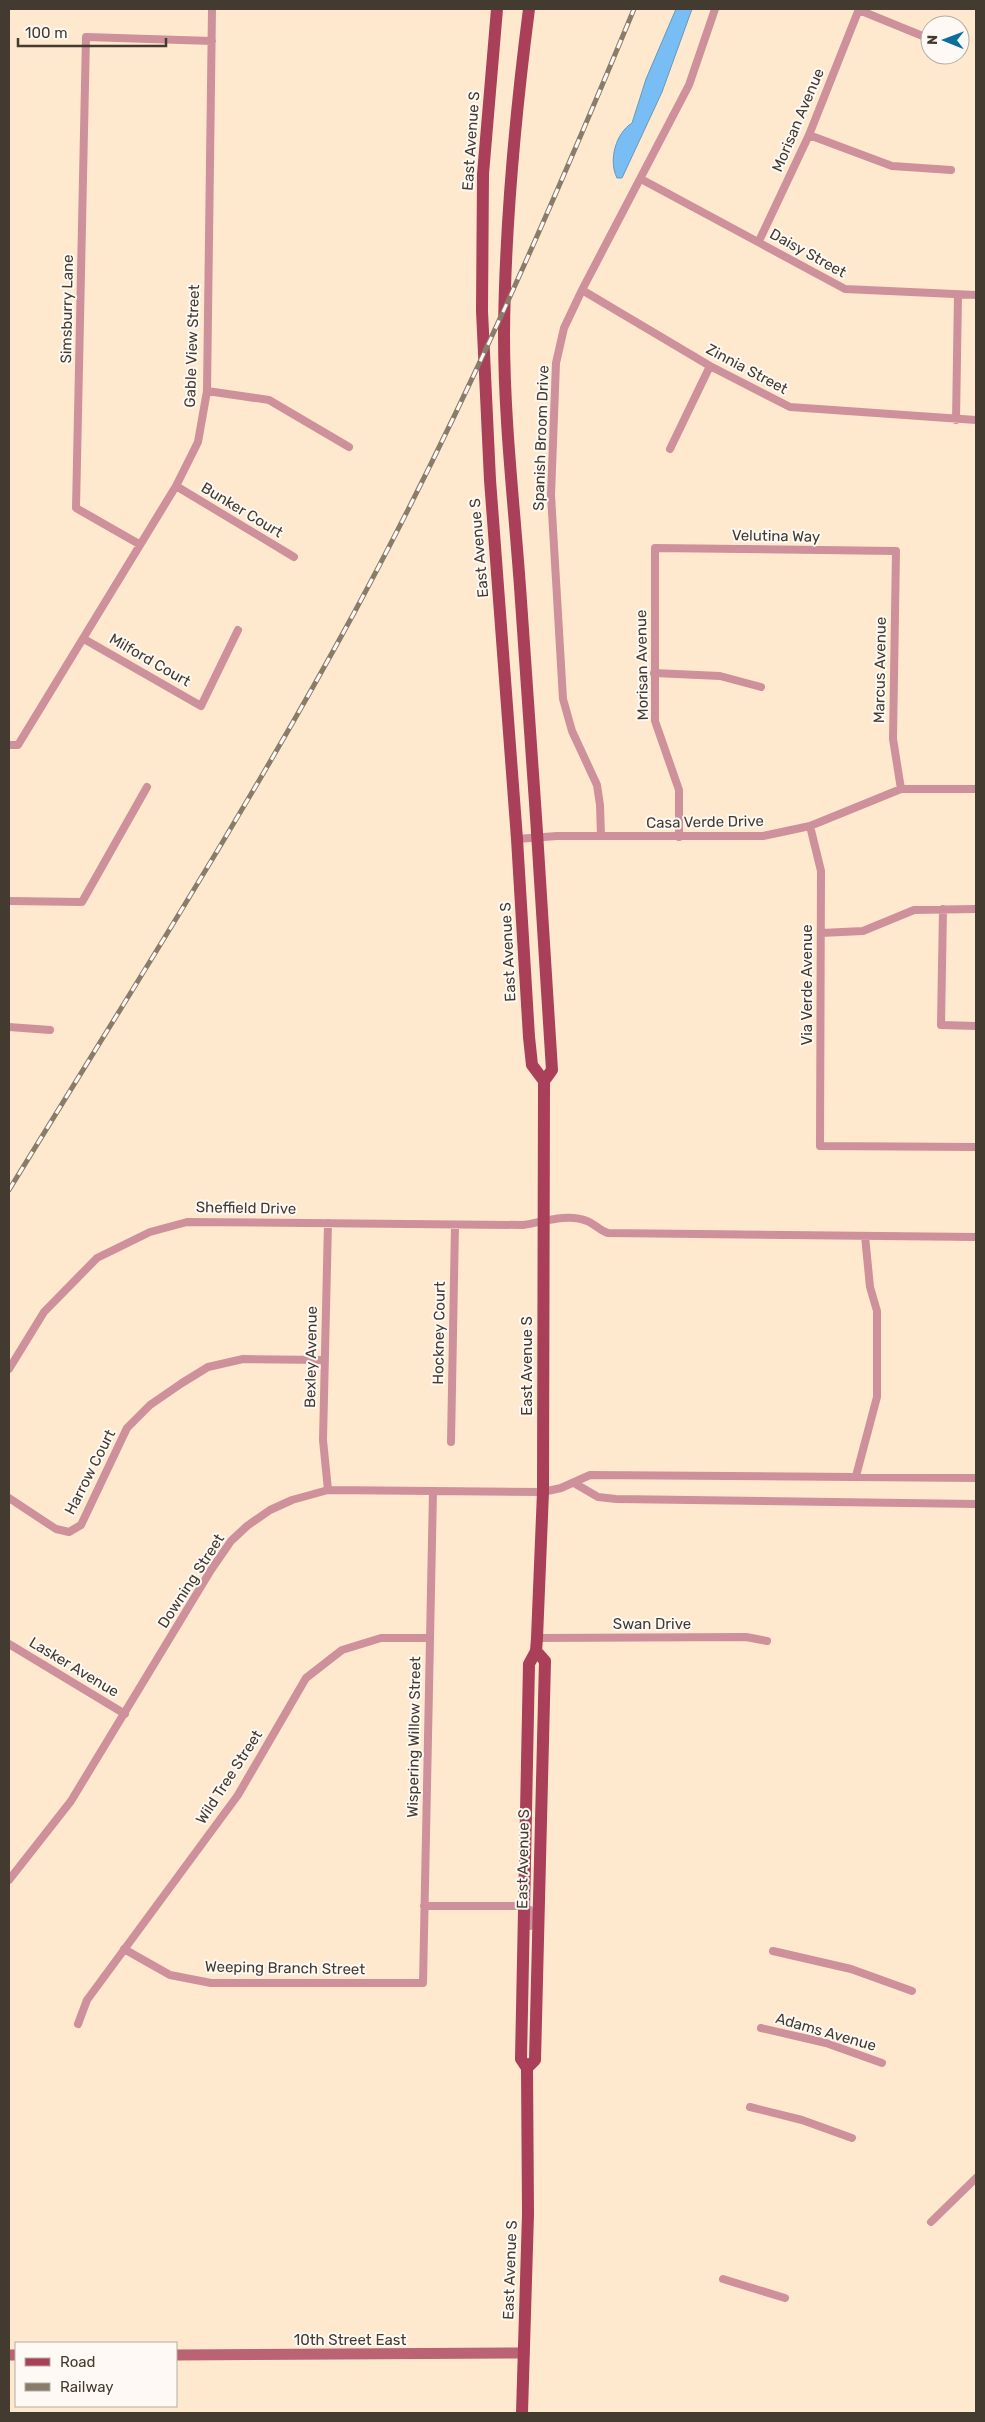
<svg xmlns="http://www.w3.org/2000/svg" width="985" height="2422" viewBox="0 0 985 2422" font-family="Rubik,sans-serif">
<rect width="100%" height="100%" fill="#fee9ce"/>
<!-- water -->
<path fill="#78bef4" stroke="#6897b9" d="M676 9H692L662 92 622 178H617C608 160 616 133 632 123L646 79Z"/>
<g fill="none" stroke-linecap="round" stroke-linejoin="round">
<!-- street -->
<path stroke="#ce919b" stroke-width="8" d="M859 10 930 39
M809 135 892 166 951 170
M641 179 845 289 976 295
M759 241 809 135 859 9
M582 290 710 366 790 407 976 420
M207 391 269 400 349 447
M956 420 958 295
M670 449 710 366
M176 486 294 557
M139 544 76 508 86 37 212 41
M84 639 201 706 238 630
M654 673 720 676 761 687
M9 745H18L176 486 198 442 207 391 212 9
M810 826 821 871 820 1146 976 1147
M601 836 600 805 597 785 572 731 563 699 551 495 556 363 564 328 582 290 689 85 715 9
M679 837V790L655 721V548L896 551 893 739 901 789
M517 839 557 836H763L810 826 901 789H976
M9 901 82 902 147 787
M943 909 941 1025 976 1026
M821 933 863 931 914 910 976 909
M9 1027 50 1030
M328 1223 323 1440 328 1490
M9 1369 44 1312 97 1258 150 1232 187 1222 523 1225C542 1222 568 1213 587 1221 595 1224 600 1231 608 1233L976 1237
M451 1442 455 1225
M856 1476 877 1397V1311L870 1287 865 1236
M574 1483 598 1497 616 1499 976 1504
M9 1498 56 1529 69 1532 81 1525 127 1428 150 1405 182 1383 208 1367 243 1359 325 1360
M537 1638 746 1637 767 1641
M9 1644 125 1714
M9 1880 71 1801 211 1570 231 1541 247 1526 270 1510 292 1500 328 1490 543 1492 561 1488 590 1475 976 1478
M424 1906H523L530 1910V1926
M124 1949 170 1975 211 1983H423L433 1491
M773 1951 851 1969 912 1991
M78 2024 87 2000 238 1795 306 1678 342 1650 381 1638H430
M761 2028 826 2043 882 2063
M750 2107 802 2120 852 2138
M931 2222 976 2178
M723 2279 785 2298"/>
<!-- secondary -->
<path stroke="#ba6373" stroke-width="11" d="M9 2355H16
M176 2355 524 2353"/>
<!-- primary -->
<path stroke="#a93f58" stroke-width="12" d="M497 9 483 174 482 311 490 480 517 839 529 1037 532 1065 544 1081 543 1492 537 1638 536 1651 529 1664 521 2059 527 2068 528 2214 522 2413
M529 9C515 117 505 225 504 334 504 423 515 512 521 601 532 757 543 914 552 1070L544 1081
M527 2068 535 2060 545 1661 536 1651"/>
<!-- rail casing -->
<g stroke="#897c6b" stroke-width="5">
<path id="rail" d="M9 1190C126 999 247 810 354 613 460 417 549 214 634 9"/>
</g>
<!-- rail -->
<use href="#rail" stroke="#fef9f4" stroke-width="3" stroke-dasharray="9" stroke-linecap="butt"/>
</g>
<g text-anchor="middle" stroke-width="4" stroke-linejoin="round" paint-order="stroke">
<!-- street labels -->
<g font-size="15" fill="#433b30" stroke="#fef9f4">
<text transform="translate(798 120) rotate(-67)" y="5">Morisan Avenue</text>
<text transform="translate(471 141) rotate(-86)" y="5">East Avenue S</text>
<text transform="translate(808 253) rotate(29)" y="5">Daisy Street</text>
<text transform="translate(67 309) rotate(-89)" y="5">Simsburry Lane</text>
<text transform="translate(192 346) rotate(-88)" y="5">Gable View Street</text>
<text transform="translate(747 369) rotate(28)" y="5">Zinnia Street</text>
<text transform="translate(541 438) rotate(-88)" y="5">Spanish Broom Drive</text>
<text transform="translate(242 510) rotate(31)" y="5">Bunker Court</text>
<text transform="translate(776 536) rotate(1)" y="5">Velutina Way</text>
<text transform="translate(479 548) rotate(-95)" y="5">East Avenue S</text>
<text transform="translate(150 660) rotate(30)" y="5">Milford Court</text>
<text transform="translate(642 665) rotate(-91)" y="5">Morisan Avenue</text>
<text transform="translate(880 670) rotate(-89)" y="5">Marcus Avenue</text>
<text transform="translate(705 822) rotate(-1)" y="5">Casa Verde Drive</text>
<text transform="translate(508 952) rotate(-93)" y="5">East Avenue S</text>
<text transform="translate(807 985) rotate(-90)" y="5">Via Verde Avenue</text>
<text transform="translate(246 1208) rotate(1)" y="5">Sheffield Drive</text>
<text transform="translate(439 1333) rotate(-89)" y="5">Hockney Court</text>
<text transform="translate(311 1357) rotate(-89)" y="5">Bexley Avenue</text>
<text transform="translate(527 1366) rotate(-90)" y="5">East Avenue S</text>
<text transform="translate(90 1472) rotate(-63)" y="5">Harrow Court</text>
<text transform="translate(191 1581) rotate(-57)" y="5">Downing Street</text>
<text x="652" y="1629">Swan Drive</text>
<text transform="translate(74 1667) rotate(31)" y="5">Lasker Avenue</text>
<text transform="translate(414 1737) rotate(-89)" y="5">Wispering Willow Street</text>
<text transform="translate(229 1777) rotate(-57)" y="5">Wild Tree Street</text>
<text transform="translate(523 1859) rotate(-89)" y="5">East Avenue S</text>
<text transform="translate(285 1968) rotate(1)" y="5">Weeping Branch Street</text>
<text transform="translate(826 2032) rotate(16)" y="5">Adams Avenue</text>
<text transform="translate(510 2270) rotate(-88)" y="5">East Avenue S</text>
<text x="350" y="2345">10th Street East</text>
</g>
</g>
<!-- border -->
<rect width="985" height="2422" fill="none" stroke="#433b30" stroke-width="20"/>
<!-- legend -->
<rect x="15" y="2342" width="162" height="65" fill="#fef9f4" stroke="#b3ada6"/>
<rect x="25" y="2358" width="25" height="8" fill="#a93f58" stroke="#b3ada6"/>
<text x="60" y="2367" font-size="15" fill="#433b30">Road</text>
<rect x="25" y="2383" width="25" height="8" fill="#897c6b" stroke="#b3ada6"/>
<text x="60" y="2392" font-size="15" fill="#433b30">Railway</text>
<!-- north arrow -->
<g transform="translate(945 40) rotate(271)"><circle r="24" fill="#fef9f4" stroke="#b3ada6"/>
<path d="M0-4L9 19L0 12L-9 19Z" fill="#09709d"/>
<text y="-8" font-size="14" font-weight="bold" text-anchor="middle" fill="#433b30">N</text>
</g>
<!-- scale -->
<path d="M18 38v8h148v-8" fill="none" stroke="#433b30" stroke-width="2.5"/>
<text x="25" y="38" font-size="15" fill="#433b30" stroke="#fef9f4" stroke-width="4" paint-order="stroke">100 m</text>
</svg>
